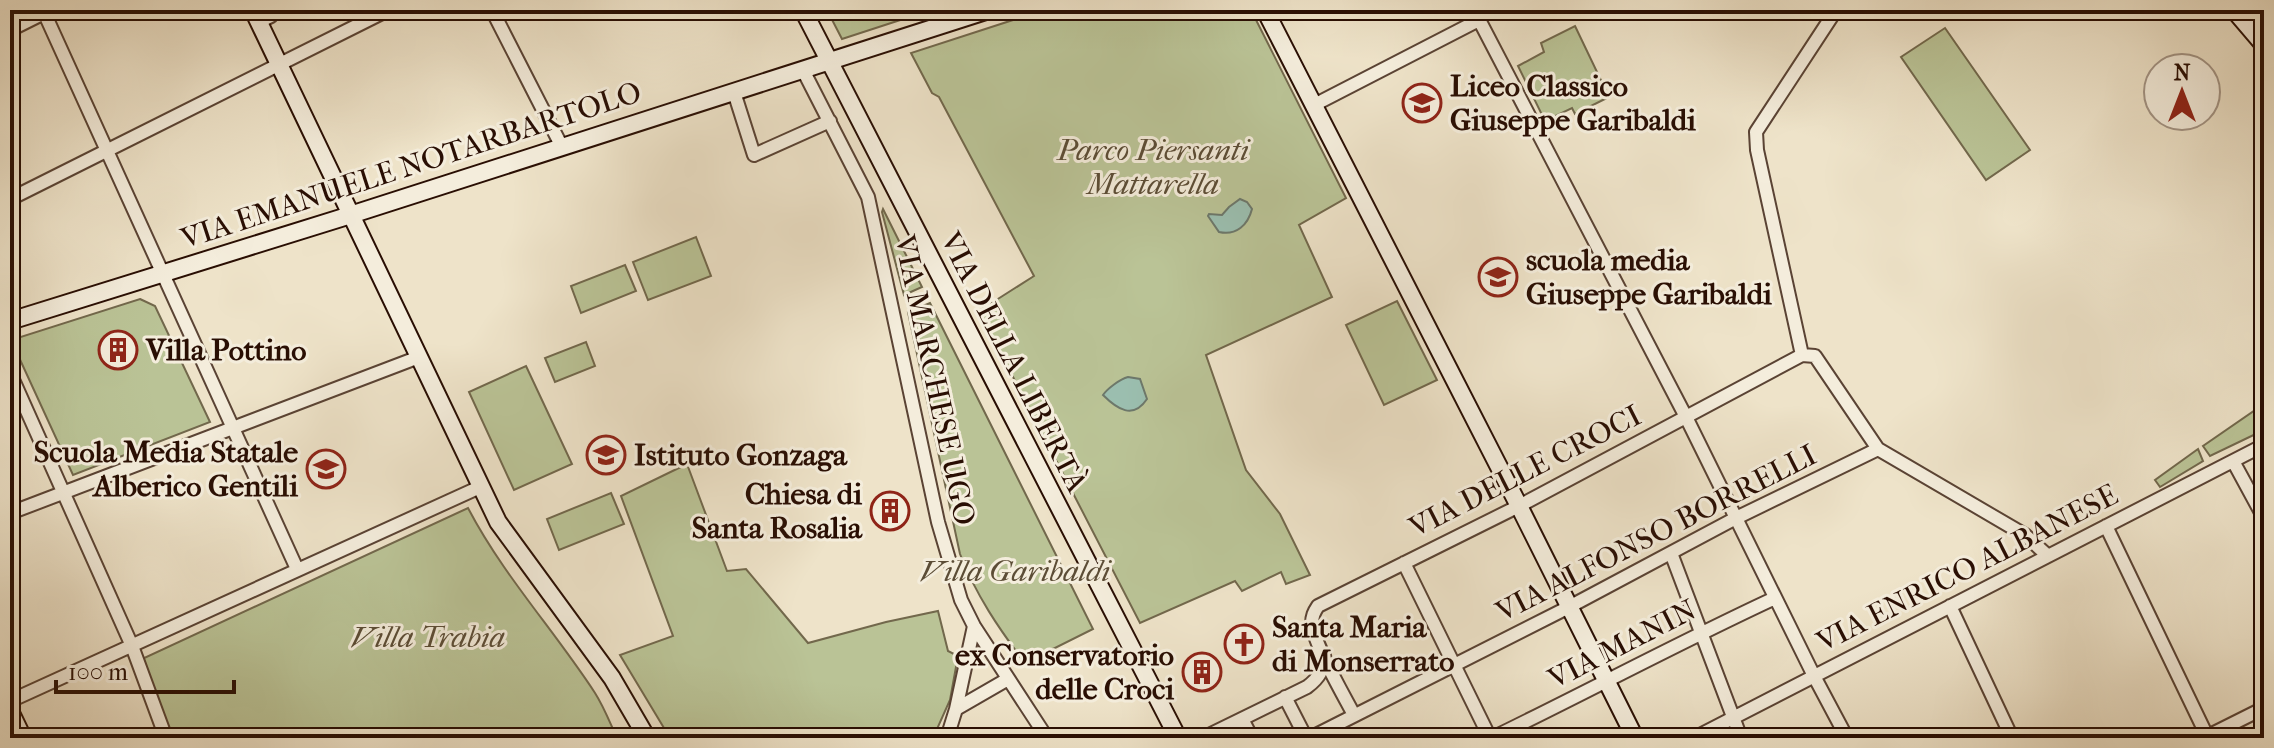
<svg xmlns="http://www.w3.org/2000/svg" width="2274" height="748" viewBox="0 0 2274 748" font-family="'IM FELL French Canon',serif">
<rect width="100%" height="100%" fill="#eee3c9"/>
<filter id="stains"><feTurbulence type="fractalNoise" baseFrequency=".0025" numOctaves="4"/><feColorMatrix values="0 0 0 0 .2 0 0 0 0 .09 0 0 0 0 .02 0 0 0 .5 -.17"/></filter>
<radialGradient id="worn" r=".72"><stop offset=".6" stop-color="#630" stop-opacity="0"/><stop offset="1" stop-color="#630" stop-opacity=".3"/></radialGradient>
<!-- green -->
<path fill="#bac396" stroke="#72684c" stroke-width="2" d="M827 10H931L842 39Z
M1044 10H1251L1346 198 1299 225 1332 297 1206 355 1246 470 1280 514 1310 575 1286 584 1281 572 1242 591 1235 581 1140 623 979 311 1034 276 939 97 932 93 911 53Z
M1575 26 1609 97 1575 114 1572 108 1545 121 1518 66 1544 52 1541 43Z
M1945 28 2030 150 1986 180 1901 57Z
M883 209 922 287 904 295 882 212Z
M696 237 711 276 648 300 633 262Z
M625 265 636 291 581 313 571 286Z
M140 299 155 306 210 422 73 475 11 340Z
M1397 301 1437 380 1384 405 1346 325Z
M930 303 1093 629 1025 663C999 629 976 595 960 554L908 312Z
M586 342 595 366 555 382 545 358Z
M526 366 572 464 514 490 469 392Z
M2264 404V430L2210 456 2203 446Z
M2198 449 2203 461 2160 487 2155 480Z
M687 464 727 571 746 569 808 643 886 622 938 611 948 651 958 656 950 700 933 738H670L620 655 673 636 621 496Z
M611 493 624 524 559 550 547 519Z
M468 508C503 575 554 630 595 693 604 707 610 723 617 738H173L142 659Z"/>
<!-- water -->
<path fill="#9bbfb0" stroke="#6d786b" stroke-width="2" d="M1240 199 1247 202 1252 209C1248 225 1236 236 1219 232L1208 216 1209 214 1222 215 1229 207Z
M1128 377 1140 379 1147 399C1133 420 1117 409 1103 395 1107 389 1120 379 1128 377Z"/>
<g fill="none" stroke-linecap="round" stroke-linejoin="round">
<!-- street casing -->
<g stroke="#5a4334" stroke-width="16">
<path id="street" d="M43 10 297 569
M492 10 562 147
M1474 10 1686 417 1814 676 1847 738
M259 22 271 16 275 10
M10 30 50 10
M803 70 868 197 938 522 961 600 974 626 1047 738
M734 92 754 155 830 121
M1314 105 1479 20
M10 199 388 10
M1802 355 1757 150 1756 132 1836 10
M1802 355 1815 356 1878 449 2025 535 2048 556
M10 373 132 646 166 738
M2233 461 2264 518
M10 513 419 357
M2106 526 2207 736
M1671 553 1741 738
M1404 563 1490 738
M1950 606 2012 738
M1285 697 1306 738
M10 701 480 487
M956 709 1008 679
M1354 715C1343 694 1315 646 1312 624 1312 616 1314 612 1318 606L1519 506 1802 355
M1242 719 1252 738
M947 738 956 709 974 626
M1203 738 1307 687C1319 678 1324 670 1324 655
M1310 738 1569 607 1736 518 1878 449
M1492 738C1587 692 1680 642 1775 598
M1694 738 2264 445
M2204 738 2264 708"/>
</g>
<!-- secondary casing -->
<g stroke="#290e03" stroke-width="20">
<path id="secondary" d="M253 10 498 522 612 678 647 738
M803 10 1178 738
M1265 10 1519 506 1635 738
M2234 10 2263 44
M10 321 341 218 989 10
M10 711 23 738"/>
</g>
<!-- street -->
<use href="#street" stroke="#f4eddc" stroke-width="12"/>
<!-- secondary -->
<use href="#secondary" stroke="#f4eddc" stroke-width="16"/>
</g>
<!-- icons -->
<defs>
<g id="school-ring" transform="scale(2)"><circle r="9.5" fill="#f4eddc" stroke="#8f2418" stroke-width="1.5"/><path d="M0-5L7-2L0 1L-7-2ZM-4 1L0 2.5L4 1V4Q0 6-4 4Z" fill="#8f2418"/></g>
<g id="building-ring" transform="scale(2)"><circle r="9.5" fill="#f4eddc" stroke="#8f2418" stroke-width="1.5"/><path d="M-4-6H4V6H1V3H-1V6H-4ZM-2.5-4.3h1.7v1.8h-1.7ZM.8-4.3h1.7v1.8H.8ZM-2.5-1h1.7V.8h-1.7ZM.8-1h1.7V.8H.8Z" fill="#8f2418"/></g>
<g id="church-ring" transform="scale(2)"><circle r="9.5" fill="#f4eddc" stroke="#8f2418" stroke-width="1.5"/><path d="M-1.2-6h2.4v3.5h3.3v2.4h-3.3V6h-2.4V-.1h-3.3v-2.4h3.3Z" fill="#8f2418"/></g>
</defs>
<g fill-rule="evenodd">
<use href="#school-ring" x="1422" y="103"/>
<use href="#school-ring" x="1498" y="277"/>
<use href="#building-ring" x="118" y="350"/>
<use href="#school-ring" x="606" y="455"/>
<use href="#school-ring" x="326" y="469"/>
<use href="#building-ring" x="890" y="511"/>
<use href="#church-ring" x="1244" y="644"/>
<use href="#building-ring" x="1202" y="672"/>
</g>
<g text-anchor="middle" stroke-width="6" stroke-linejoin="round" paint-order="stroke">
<!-- poi labels -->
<g font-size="30" font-weight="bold" fill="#290e03" stroke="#f4eddc" text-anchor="start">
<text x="1450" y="96">Liceo Classico<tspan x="1450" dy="34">Giuseppe Garibaldi</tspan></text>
<text x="1526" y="270">scuola media<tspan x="1526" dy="34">Giuseppe Garibaldi</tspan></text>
<text x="146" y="360">Villa Pottino</text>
<text x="298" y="462" text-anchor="end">Scuola Media Statale<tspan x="298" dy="34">Alberico Gentili</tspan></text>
<text x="634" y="465">Istituto Gonzaga</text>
<text x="862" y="504" text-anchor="end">Chiesa di<tspan x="862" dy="34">Santa Rosalia</tspan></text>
<text x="1272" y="637">Santa Maria<tspan x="1272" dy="34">di Monserrato</tspan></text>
<text x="1174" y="665" text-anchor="end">ex Conservatorio<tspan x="1174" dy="34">delle Croci</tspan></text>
</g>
<!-- park labels -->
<g font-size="30" font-style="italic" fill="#5c4d36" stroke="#f4eddc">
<text x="1153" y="160">Parco Piersanti<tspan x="1153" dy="34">Mattarella</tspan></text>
<text x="1015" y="581">Villa Garibaldi</text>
<text x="428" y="647">Villa Trabia</text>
</g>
<!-- street labels -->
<g font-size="30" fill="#290e03" stroke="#f4eddc">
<text transform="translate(411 165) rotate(-18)" y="10">VIA EMANUELE NOTARBARTOLO</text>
<text transform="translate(1014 362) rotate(63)" y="10">VIA DELLA LIBERTÀ</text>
<text transform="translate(935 380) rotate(78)" y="10">VIA MARCHESE UGO</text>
<text transform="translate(1525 471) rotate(-27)" y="10">VIA DELLE CROCI</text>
<text transform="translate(1656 533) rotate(-27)" y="10">VIA ALFONSO BORRELLI</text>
<text transform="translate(1967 568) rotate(-27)" y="10">VIA ENRICO ALBANESE</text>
<text transform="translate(1622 644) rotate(-27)" y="10">VIA MANIN</text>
</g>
</g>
<!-- margin -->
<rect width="2274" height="748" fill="none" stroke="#eee3c9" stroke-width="40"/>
<rect x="12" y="12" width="2250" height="724" fill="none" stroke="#290e03" stroke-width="4"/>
<rect x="20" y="20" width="2234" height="708" fill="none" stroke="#290e03" stroke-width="2"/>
<!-- north arrow -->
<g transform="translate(2182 92)"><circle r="38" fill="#f4eddc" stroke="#a39485" stroke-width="2"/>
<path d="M0-6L14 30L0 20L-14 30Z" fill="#8f2418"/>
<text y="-12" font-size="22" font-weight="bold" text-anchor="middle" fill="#290e03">N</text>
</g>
<!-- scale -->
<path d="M56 680v12h178v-12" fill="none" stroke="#290e03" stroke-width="4"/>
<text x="68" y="680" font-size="24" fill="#290e03" stroke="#f4eddc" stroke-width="6" paint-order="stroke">100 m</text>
<rect width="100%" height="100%" filter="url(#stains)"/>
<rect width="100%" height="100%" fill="url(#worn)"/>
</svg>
